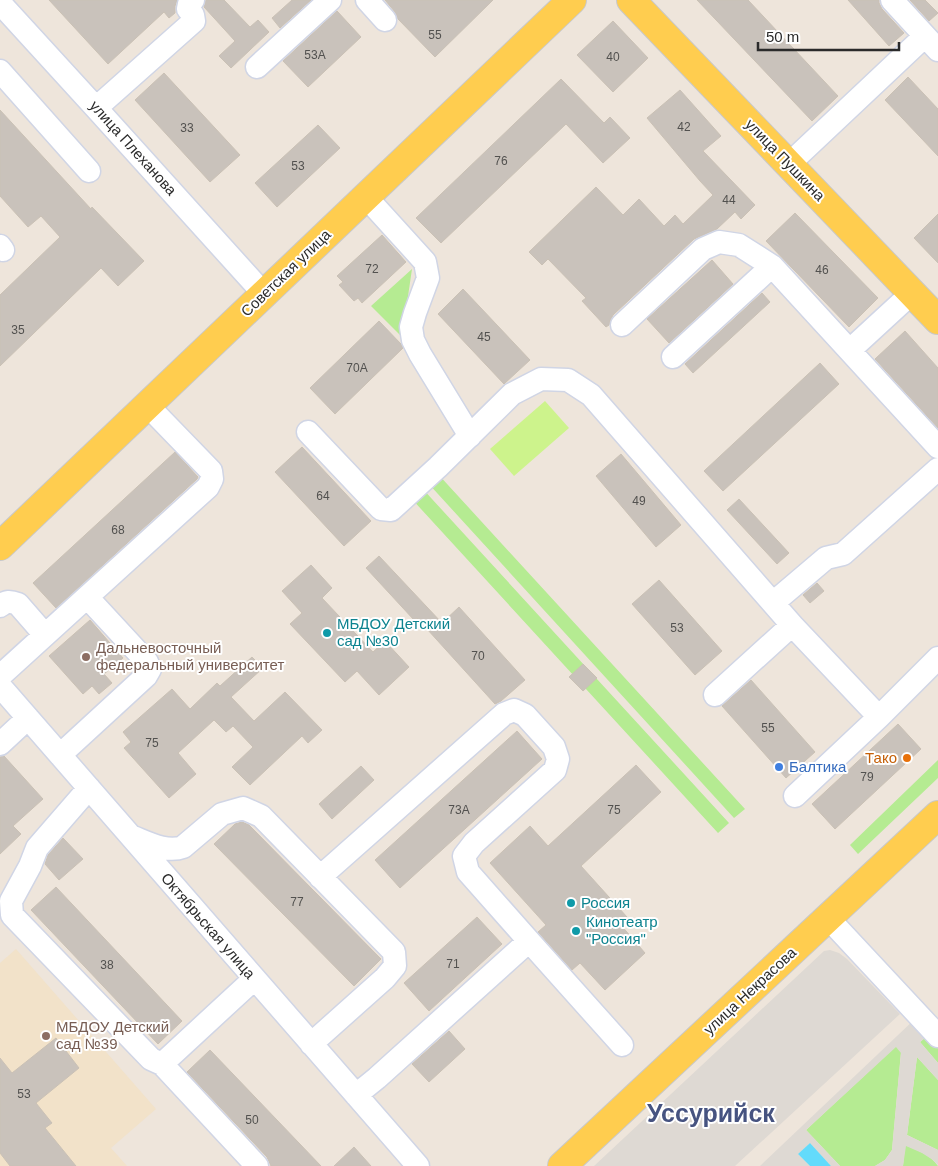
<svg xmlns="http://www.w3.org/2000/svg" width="938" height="1166" viewBox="0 0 938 1166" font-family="Helvetica,sans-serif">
<rect width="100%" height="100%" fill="#eee5db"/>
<!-- education -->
<path fill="#f2e2c9" d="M16 949 156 1109 111 1148 127 1166H0V963Z"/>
<!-- green -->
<path fill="#b5eb92" d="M412 269 402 337 371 306Z
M437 473 745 809 734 818 427 482Z
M421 487 729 823 718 833 410 497Z
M938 760V778L858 854 850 845Z
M931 1033 938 1041V1063L920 1042Z
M896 1046 901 1052 892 1150 885 1160 875 1166H840L806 1130Z
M917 1057 938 1080V1150L907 1135Z
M905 1145C917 1150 931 1155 938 1166H903Z"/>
<!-- pitch -->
<path fill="#cdf38c" d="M545 401 569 428 514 476 490 449Z"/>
<!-- plaza -->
<path fill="#ded9d3" d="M830 950 839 953 847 959 900 1014 735 1166H594L824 951Z
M916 1018 931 1033 920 1042 938 1063V1080L917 1057 907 1135 938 1150V1165L933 1160 922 1153 906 1146 903 1166H875L885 1160 892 1150 901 1053 896 1047 806 1130 840 1166H831L810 1143 798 1154 810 1166H760Z"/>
<!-- water -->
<path fill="#63dbfb" d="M810 1143 831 1166H810L798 1154Z"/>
<!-- building -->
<path fill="#c9c2bb" stroke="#cac1b5" d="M49 0H177L175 6V13L169 18 164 12 108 64Z
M206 0H224L250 27 258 20 269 32 231 68 219 56 235 41 204 7 205 4Z
M292 0H311L280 28 272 18Z
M385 0H493L435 57 398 19 395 12Z
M697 0H748L838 96 812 121Z
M848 0H879V3L882 9 904 33 889 46Z
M910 0H925L938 13 929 21Z
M337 11 361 37 308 87 283 61Z
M613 21 648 58 613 92 577 55Z
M164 73 240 155 210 182 135 100Z
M908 77 938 109V156L885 100Z
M561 79 604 123 610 117 630 138 603 163 566 124 441 243 416 218Z
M680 90 721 136 703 151 755 205 741 219 735 212 717 229 694 239 613 315 610 321 609 325 606 327 582 301 586 298 548 259 542 265 529 252 596 187 623 215 639 199 664 226 675 215 683 224 713 195 700 181 647 118Z
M0 110 91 209 92 207 144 261 118 286 101 268 0 366V295L60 237 41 216 28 227 0 196Z
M318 125 340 148 277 207 255 183Z
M795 213 878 298 849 327 766 241Z
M938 214V263L914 238Z
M382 235 406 262 362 303 358 298 354 301 339 285 343 282 337 276Z
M712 260 733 284 669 343 647 319Z
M463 289 530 360 504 384 438 314Z
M762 293 770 302 693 373 685 364Z
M379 321 401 344 403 348 335 414 310 388Z
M905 331 938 368V428L875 359Z
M820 363 839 384 723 491 704 471Z
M302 447 371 521 344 546 275 472Z
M175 452 198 477 197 479 56 608 33 583Z
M621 454 681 525 656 547 596 476Z
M739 499 789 553 777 564 727 510Z
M379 556 442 623 459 607 525 680 501 701 495 704 417 618 414 620 366 568Z
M311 565 332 588 322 598 373 652 385 641 409 667 379 695 357 671 345 682 290 624 302 613 282 591Z
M659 580 722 651 695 675 632 604Z
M817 583 824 591 810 603 803 595Z
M90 620 123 658 104 674 112 683 99 694 92 686 83 694 49 656Z
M252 657 263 668 231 697 254 721 285 692 322 730 308 743 302 736 250 785 232 767 253 747 233 726 226 732 214 720 178 753 196 774 169 798 124 748 131 742 123 732 172 689 190 709 217 683 220 686Z
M583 664 597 678 583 691 569 677Z
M751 680 815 752 786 778 722 706Z
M898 724 921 749 835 829 812 804Z
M517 731 542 759 400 888 375 860Z
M4 756 43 799 13 826 21 834 0 854V757Z
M636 765 661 792 581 866 627 917 620 924 645 953 605 990 580 963 572 970 538 932 546 925 490 863 530 826 548 846Z
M361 766 374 780 332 819 319 804Z
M242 822 249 825 381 959 354 986 214 844 235 824Z
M63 838 83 859 59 880 45 864 48 855Z
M56 887 182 1021 158 1044 31 910Z
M477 917 502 944 429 1011 404 983Z
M449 1031 465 1049 429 1082 412 1064Z
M56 1038 79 1068 36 1103 52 1123 45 1128 76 1166H10L0 1153V1058L12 1073Z
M210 1050 321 1166H271L267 1157 187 1072Z
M354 1147 371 1166H334Z"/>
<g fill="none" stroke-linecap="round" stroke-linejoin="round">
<!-- minor casing -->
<g stroke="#d0d5e5" stroke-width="25">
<path id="minor" d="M367 0 385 20
M892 0 938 50
M0 3 96 108 264 294
M257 67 330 0
M0 71 89 171
M96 108 194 21 193 15 188 9 189 4 193 0
M789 164 925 36
M366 197 425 262 428 278 415 313 411 327 413 340 420 354 470 436
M0 246 3 250
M622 325 703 249 719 242 739 245 772 266 938 447
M850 350 912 293
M673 357 772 266
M308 432 381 509 391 510 438 467 512 394 541 379 568 380 591 395 792 625 879 717 938 658
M773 603 826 558 843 554 938 469
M0 606C6 601 10 601 18 604L45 635
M0 676 208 487 212 479 211 471 148 406
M0 686 418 1166
M715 695 792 625
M0 744 28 718
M60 755 146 676 150 669 147 662 87 597
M89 788 37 848 30 866 11 901 12 915 151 1059 162 1064 254 979
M795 796 879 717
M133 837C148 843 167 853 183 847L222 814 243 808 261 816 394 952 395 966 385 978 311 1044
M320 877 504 714 514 710 525 715 554 747 558 759 555 770 474 843 464 856 468 872 529 941
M828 918 938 1036
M162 1064 257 1166
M356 1095 377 1078 529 941 622 1045"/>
</g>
<!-- major casing -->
<g stroke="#c8c8c8" stroke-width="30">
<path id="major" d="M631 0 938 320
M0 546 572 0
M562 1166 938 815"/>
</g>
<!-- minor -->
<use href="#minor" stroke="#fff" stroke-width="22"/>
<!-- major -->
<use href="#major" stroke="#ffcd4f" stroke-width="28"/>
</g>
<!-- markers -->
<g fill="#0f9aa8" stroke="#fff" stroke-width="2">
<circle cx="327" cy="633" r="5"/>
<circle cx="571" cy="903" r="5"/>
<circle cx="576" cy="931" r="5"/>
</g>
<g fill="#8d6e63" stroke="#fff" stroke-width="2">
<circle cx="86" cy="657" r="5"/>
<circle cx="46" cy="1036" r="5"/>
</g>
<circle fill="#e8710a" stroke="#fff" stroke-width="2" cx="907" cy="758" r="5"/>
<circle fill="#3f7fe0" stroke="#fff" stroke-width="2" cx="779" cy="767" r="5"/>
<g text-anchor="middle" stroke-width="4" stroke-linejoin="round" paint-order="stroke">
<!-- number labels -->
<g font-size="12" fill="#52514f">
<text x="435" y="39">55</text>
<text x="315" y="59">53А</text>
<text x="613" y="61">40</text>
<text x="684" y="131">42</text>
<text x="187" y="132">33</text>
<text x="501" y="165">76</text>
<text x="298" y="170">53</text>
<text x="729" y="204">44</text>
<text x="372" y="273">72</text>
<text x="822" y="274">46</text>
<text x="18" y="334">35</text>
<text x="484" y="341">45</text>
<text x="357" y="372">70А</text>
<text x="323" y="500">64</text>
<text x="639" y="505">49</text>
<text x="118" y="534">68</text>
<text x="677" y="632">53</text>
<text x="478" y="660">70</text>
<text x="768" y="732">55</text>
<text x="152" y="747">75</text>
<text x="867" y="781">79</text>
<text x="459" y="814">73А</text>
<text x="614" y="814">75</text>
<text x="297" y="906">77</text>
<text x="453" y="968">71</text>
<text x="107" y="969">38</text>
<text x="24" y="1098">53</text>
<text x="252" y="1124">50</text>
</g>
<!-- street labels -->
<g font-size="15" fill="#2b2b2b" stroke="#fff">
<text transform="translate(133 148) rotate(48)" y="5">улица Плеханова</text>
<text transform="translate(785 160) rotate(46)" y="5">улица Пушкина</text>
<text transform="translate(286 273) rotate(-44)" y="5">Советская улица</text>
<text transform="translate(208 926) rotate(49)" y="5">Октябрьская улица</text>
<text transform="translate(750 991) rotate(-43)" y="5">улица Некрасова</text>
</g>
<!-- culture labels -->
<g font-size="15" fill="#0d838f" stroke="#fff" text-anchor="start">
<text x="337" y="629">МБДОУ Детский<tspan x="337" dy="17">сад №30</tspan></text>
<text x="581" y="908">Россия</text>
<text x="586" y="927">Кинотеатр<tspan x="586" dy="17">"Россия"</tspan></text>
</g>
<!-- education labels -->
<g font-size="15" fill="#785e54" stroke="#fff" text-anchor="start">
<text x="96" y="653">Дальневосточный<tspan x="96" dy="17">федеральный университет</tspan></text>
<text x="56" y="1032">МБДОУ Детский<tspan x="56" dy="17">сад №39</tspan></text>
</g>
<!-- food labels -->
<g font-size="15" fill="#c56008" stroke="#fff" text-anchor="end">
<text x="897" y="763">Тако</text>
</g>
<!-- shop labels -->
<g font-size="15" fill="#366cbe" stroke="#fff" text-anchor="start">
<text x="789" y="772">Балтика</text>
</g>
<!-- town labels -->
<g font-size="25" font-weight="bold" fill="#465380" stroke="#fff">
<text x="711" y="1122">Уссурийск</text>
</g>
</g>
<!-- scale -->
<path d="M758 42v8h141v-8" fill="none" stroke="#2b2b2b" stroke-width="2.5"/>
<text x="766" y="42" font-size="15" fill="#2b2b2b" stroke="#ffffff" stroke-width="4" paint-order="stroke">50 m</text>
</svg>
